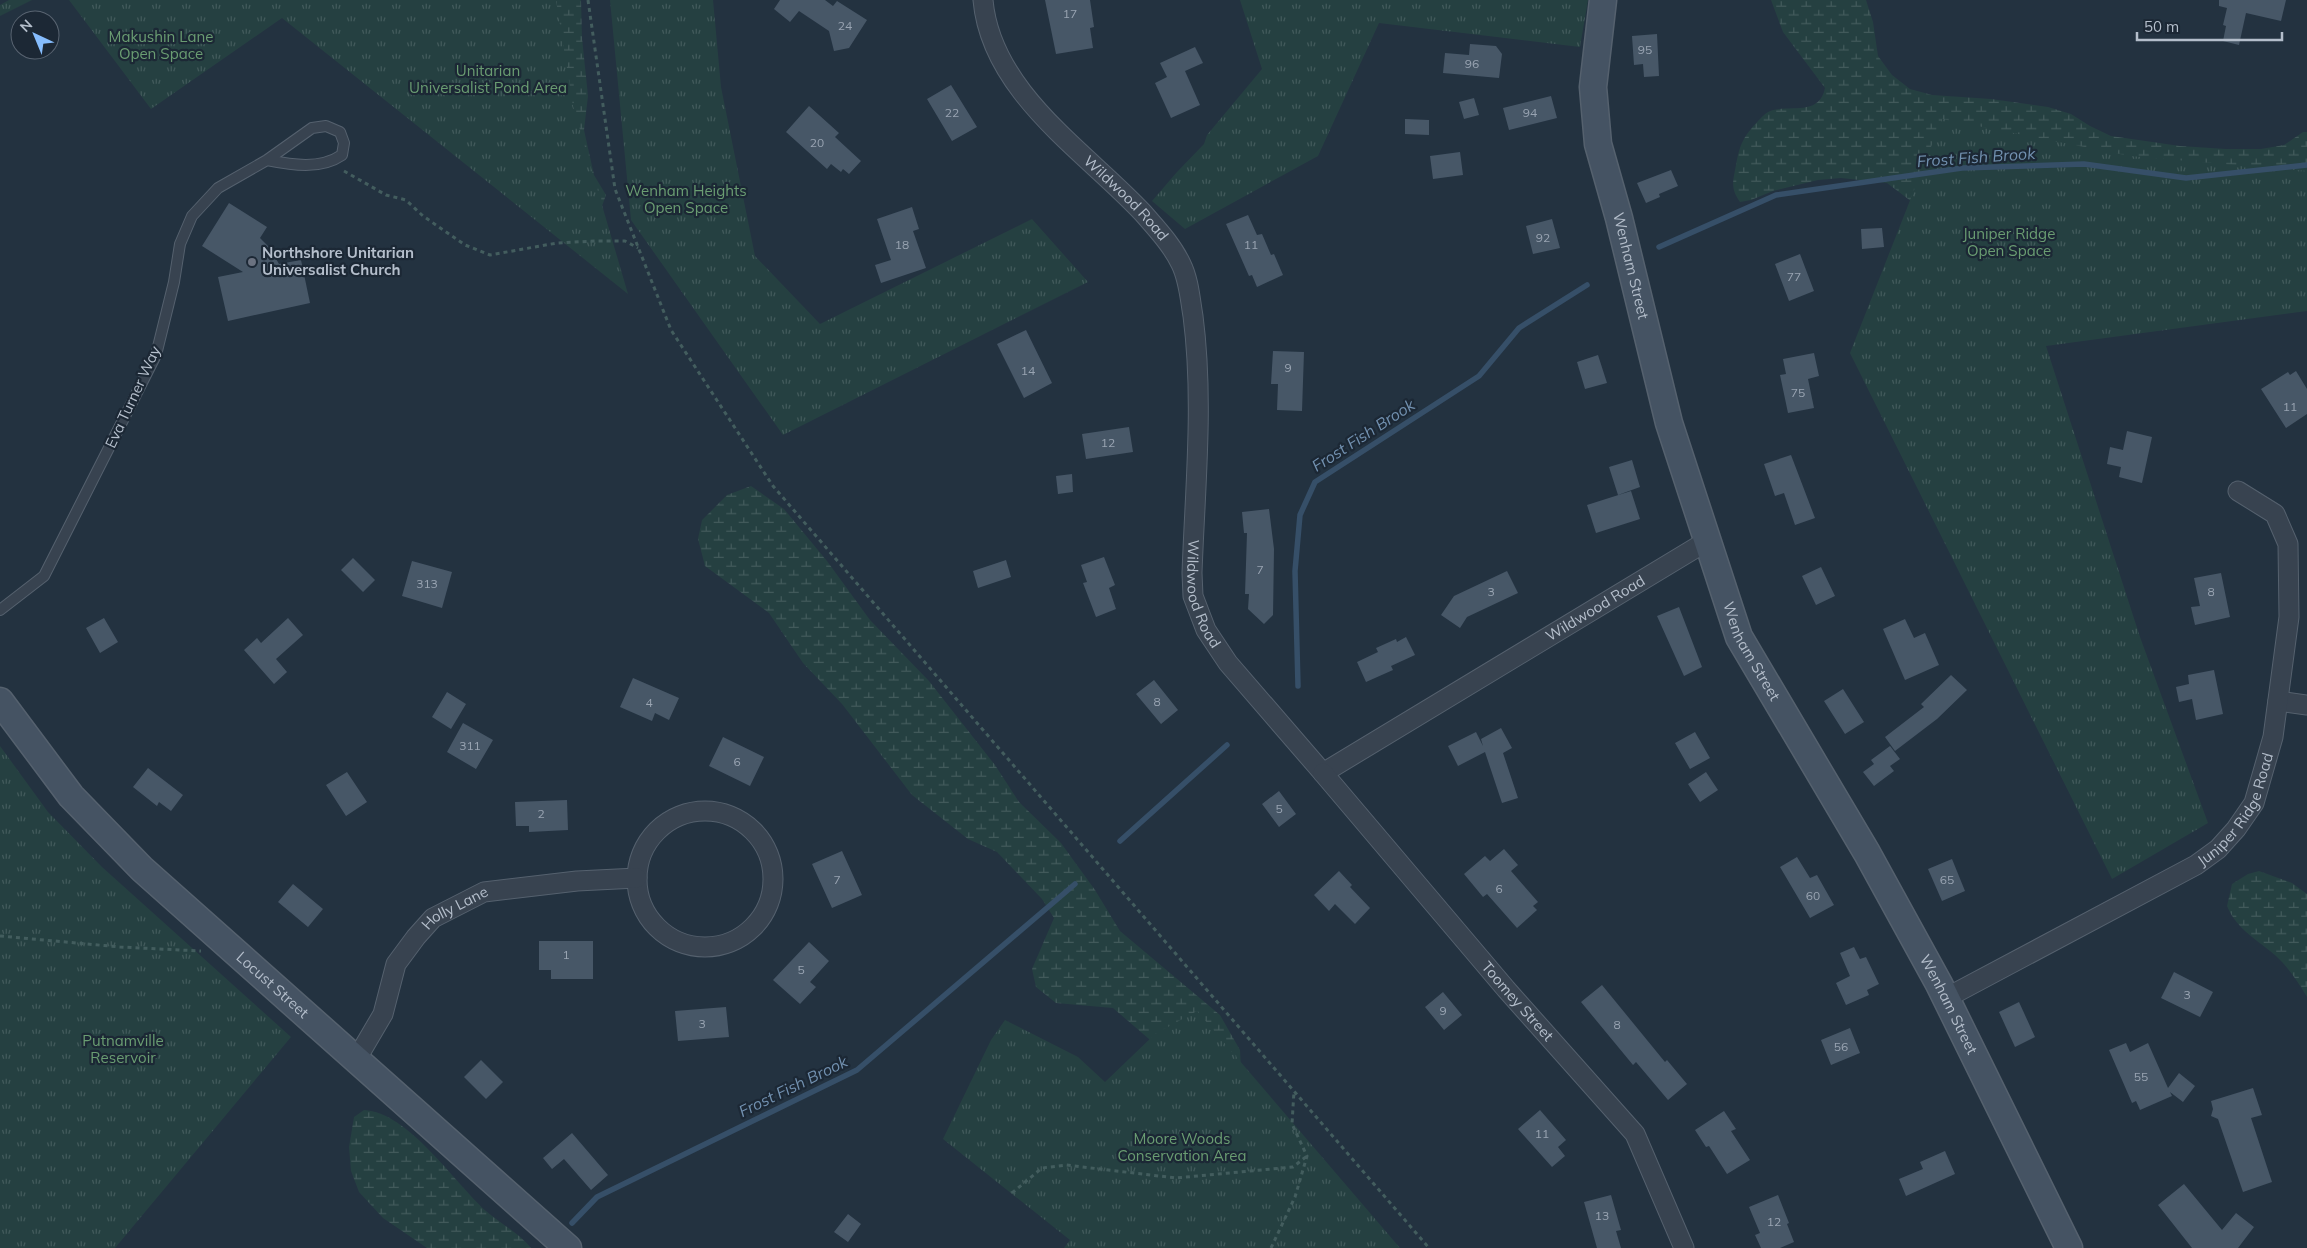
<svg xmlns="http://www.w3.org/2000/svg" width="2307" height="1248" viewBox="0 0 2307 1248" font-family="Mulish,sans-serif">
<defs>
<pattern id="wetland-marsh" width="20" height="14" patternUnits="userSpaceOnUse" patternTransform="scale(1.25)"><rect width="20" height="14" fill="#254041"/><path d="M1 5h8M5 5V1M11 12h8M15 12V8" fill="none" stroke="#425a5b"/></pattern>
<pattern id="park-tufts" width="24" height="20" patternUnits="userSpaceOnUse" patternTransform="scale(1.25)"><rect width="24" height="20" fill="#254041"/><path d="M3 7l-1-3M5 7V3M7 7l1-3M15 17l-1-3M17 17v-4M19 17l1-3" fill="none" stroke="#425a5b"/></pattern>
</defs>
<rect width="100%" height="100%" fill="#233240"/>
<!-- wetland -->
<path fill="url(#wetland-marsh)" d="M467 0H581L582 38 588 96 584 130 594 175 606 195 594 228Z
M1771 0H1866L1873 22 1878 56 1892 75 1910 89 1932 95 1991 99 2048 107 2071 114 2090 126 2111 136 2180 146 2226 149H2261L2284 145 2303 132H2307V273L1924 211 1887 183 1841 178 1818 180 1773 191 1751 200 1740 202C1730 188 1733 181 1736 165 1740 144 1743 137 1758 121 1761 118 1765 113 1770 111 1790 104 1819 117 1825 88L1783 32Z
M751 486 784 509 827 561 870 620 929 681 995 765 1019 802 1061 843 1095 890 1120 931 1220 1015 1240 1050 1241 1069 1185 1070 1113 1008 1056 1003 1036 987 1032 969 1054 918 1042 899 997 852 968 839 912 795 842 704 803 663 769 613 705 566 698 539 702 520 727 495Z
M2259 871 2292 883 2307 894V997C2298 982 2289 968 2276 956 2258 940 2237 930 2227 906L2232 884 2248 874Z
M364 1110C408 1112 454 1182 486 1211 501 1224 519 1233 531 1248H427L383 1218 359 1192 351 1171 349 1147 354 1117Z"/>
<!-- park -->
<path fill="url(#park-tufts)" d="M9 0H32L0 16V5Z
M69 0H556L573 106 628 294 282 18 151 109Z
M610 0H713L721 87 755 256 820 324 1032 219 1088 282 783 435 631 220Z
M1240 0H1588L1580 47 1379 23 1318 156 1185 229 1152 201 1177 172 1204 144 1207 135 1262 69Z
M1942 119 2130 156 2307 171V311L2046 346 2140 637 2208 823 2112 879 1850 353Z
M0 746 48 812 102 867 291 1037 115 1248H0Z
M1197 1011 1400 1248H1064L1070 1240 943 1139 991 1040 1005 1020 1078 1057 1105 1082 1155 1034Z"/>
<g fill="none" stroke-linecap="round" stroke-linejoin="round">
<!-- stream -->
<path stroke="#364f68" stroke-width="5.5" d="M1659 247 1776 195 1962 168 2084 164 2186 178 2307 165
M1298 686 1295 571 1300 515 1315 482 1479 376 1519 328 1587 285
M1120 841 1227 745
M572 1223 597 1197 857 1070 1075 884"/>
</g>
<!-- building -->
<path fill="#475767" d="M780 0H825L833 6 837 1 867 20 849 48 834 51 829 31 799 11 790 22 774 9Z
M1045 0H1090L1094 27 1090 28 1093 48 1056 54Z
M2219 0H2286L2281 21 2246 13 2239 45 2223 41 2226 26 2223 25 2227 8 2219 6Z
M1657 34 1659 76 1644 77 1643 64 1634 65 1632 36Z
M1470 44 1496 46 1502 54 1499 78 1443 73 1445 53 1469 55Z
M1195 47 1203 63 1185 71 1200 105 1171 118 1155 83 1167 77 1160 63Z
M951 85 977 127 952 141 927 99Z
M1551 96 1557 118 1509 130 1503 108Z
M1474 98 1479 115 1464 119 1459 102Z
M809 106 839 133 835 137 861 161 849 174 843 169 841 172 831 164 827 169 786 132Z
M1405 119 1429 120V135L1405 134Z
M1460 152 1463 175 1433 179 1430 156Z
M1671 170 1678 186 1659 194 1660 197 1646 203 1637 183Z
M229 203 267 227 260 238 270 248 279 264 301 260 310 303 228 321 218 277 243 272 202 246Z
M912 207 919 229 913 231 926 268 881 283 875 265 891 260 877 219Z
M1248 215 1257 235 1262 234 1271 255 1274 254 1283 275 1257 287 1252 275 1249 276 1226 224Z
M1552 219 1560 248 1533 254 1526 226Z
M1882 228 1884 247 1862 249 1861 229Z
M1800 254 1814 291 1789 301 1775 264Z
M1026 330 1052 383 1024 398 997 344Z
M1273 351 1304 352 1302 411 1277 410 1278 384H1271Z
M1814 353 1819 376 1808 379 1814 408 1788 413 1780 375 1786 374 1783 359Z
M1598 355 1607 383 1585 389 1577 362Z
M2296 371 2307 389V414L2286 428 2261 389 2288 372 2290 375Z
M1129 427 1133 452 1086 459 1082 434Z
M2127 431 2152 437 2142 483 2119 477 2121 467 2107 464 2110 447 2123 450Z
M1791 455 1815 518 1795 525 1784 493 1775 496 1764 464Z
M1632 460 1640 487 1618 495 1609 467Z
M1072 474 1073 492 1058 494 1056 476Z
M1631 491 1640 519 1596 533 1587 505Z
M1269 509 1274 549 1273 615 1264 624 1248 609 1249 594H1245L1247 533H1244L1242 512Z
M1104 557 1115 585 1109 588 1116 609 1096 617 1083 583 1087 582 1081 565Z
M353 558 375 580 363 592 341 570Z
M1006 560 1011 577 978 588 973 571Z
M412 561 452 572 442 608 402 596Z
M1821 567 1835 596 1816 605 1802 576Z
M1507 571 1518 593 1467 617 1460 628 1441 615 1454 596Z
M2221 573 2230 617 2195 625 2191 607 2200 606 2194 578Z
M1679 607 1702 667 1684 676 1657 616Z
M104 618 118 642 100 653 86 628Z
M288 618 303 635 276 659 287 672 274 684 244 650 257 638 261 643Z
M1905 619 1914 638 1925 633 1939 665 1905 680 1883 629Z
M1406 637 1415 655 1391 666 1393 670 1366 682 1357 662 1378 652 1376 648 1396 639 1397 642Z
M2214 670 2223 714 2196 720 2192 699 2179 702 2176 687 2189 684 2188 675Z
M1951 675 1967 690 1937 719 1895 751 1885 737 1924 707 1921 704Z
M633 678 679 698 669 720 655 713 652 721 620 707Z
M1154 680 1178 710 1161 724 1136 694Z
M1843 689 1864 722 1845 734 1824 701Z
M447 692 466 704 451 729 432 717Z
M463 723 493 740 476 769 447 752Z
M1501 728 1512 748 1503 753 1518 798 1502 803 1485 752 1458 766 1448 746 1476 732 1483 746 1481 739Z
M1695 732 1710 758 1690 769 1675 743Z
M723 737 764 757 750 786 709 766Z
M1890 746 1900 759 1890 766 1894 771 1874 786 1863 772 1874 764 1871 760Z
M148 768 183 795 171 811 159 802 157 806 133 787Z
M347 772 367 802 346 816 326 785Z
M1706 772 1718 790 1700 802 1688 784Z
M1279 791 1296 814 1279 827 1262 804Z
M567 800 568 830 529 832V826H516L515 802Z
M1504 849 1518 865 1511 871 1538 902 1533 906 1537 910 1517 928 1487 894 1483 897 1464 874 1485 856 1490 861Z
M842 851 862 895 832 908 812 864Z
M1797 857 1810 878 1817 875 1834 905 1810 918 1780 867Z
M1952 859 1965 891 1942 901 1928 869Z
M1339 871 1352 885 1350 887 1370 908 1355 924 1335 904 1329 911 1314 895Z
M293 884 323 909 308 927 278 902Z
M539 941H593V979H551V970H539Z
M809 942 829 961 810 982 816 987 800 1004 773 980Z
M1854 947 1860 959 1866 957 1879 984 1867 990 1869 995 1846 1005 1836 983 1850 976 1840 953Z
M2174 972 2213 992 2200 1017 2161 998Z
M1602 985 1665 1062 1667 1060 1687 1084 1668 1100 1636 1062 1633 1065 1581 1002Z
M1443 992 1462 1015 1444 1030 1425 1007Z
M2019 1002 2035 1037 2015 1047 1999 1012Z
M726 1007 729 1037 678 1041 675 1011Z
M1850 1028 1860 1053 1831 1065 1821 1040Z
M2126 1043 2130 1052 2148 1043 2168 1088 2179 1073 2195 1086 2183 1102 2170 1092 2172 1096 2140 1110 2136 1101 2132 1103 2109 1050Z
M481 1060 503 1082 486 1099 464 1077Z
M2253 1088 2262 1115 2251 1118 2272 1182 2243 1192 2218 1119 2211 1116 2213 1109 2211 1101Z
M1540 1110 1566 1140 1558 1147 1565 1156 1552 1167 1518 1129Z
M1724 1111 1736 1129 1731 1131 1750 1160 1727 1174 1709 1146 1706 1147 1695 1130Z
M572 1133 608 1175 591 1190 564 1159 552 1169 543 1158Z
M1945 1151 1955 1174 1906 1196 1899 1179 1923 1169 1920 1162Z
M2184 1184 2222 1230 2236 1213 2254 1227 2238 1248H2192L2158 1205Z
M1611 1195 1621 1230 1616 1231 1621 1248H1597L1584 1202Z
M1778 1195 1789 1223 1787 1224 1794 1242 1780 1248H1761L1755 1235 1760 1233 1749 1207Z
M848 1214 861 1224 848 1242 834 1232Z"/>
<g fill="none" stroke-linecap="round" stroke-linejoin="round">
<!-- service casing -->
<g stroke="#55616e" stroke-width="12">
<path id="service" d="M0 610 44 576 156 355 174 282 180 244 192 216 218 188 267 160 312 128 326 126 340 132 344 143 342 155C320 170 292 165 267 160"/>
</g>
<!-- minor casing -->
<g stroke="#55616e" stroke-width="21">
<g id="minor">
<path id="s1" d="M983 0C991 92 1085 151 1143 213 1157 229 1172 245 1181 264 1189 280 1190 299 1193 316 1204 401 1195 488 1192 573L1193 596 1206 630 1228 663 1323 773 1707 541"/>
<path d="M2278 701 2307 705"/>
<path id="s2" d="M1323 773 1506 989 1635 1134 1684 1248"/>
<circle cx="705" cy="879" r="68"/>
<path id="s3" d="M1946 998 2196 865 2218 849 2236 829 2254 803 2273 737 2289 617 2288 544 2275 514 2238 491"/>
<path id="s4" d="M356 1060 383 1014 396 964 416 937 433 918 484 892 577 881 637 878"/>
</g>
</g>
<!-- secondary casing -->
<g stroke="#55616e" stroke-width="29">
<g id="secondary">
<path id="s5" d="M1603 0 1593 87 1598 144 1619 218 1669 423 1739 637 1867 853 1939 984 2069 1248"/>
<path id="s6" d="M0 701 71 796 142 869 568 1248"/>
</g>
</g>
<!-- path -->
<path stroke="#435d5e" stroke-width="3" stroke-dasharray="4 4" stroke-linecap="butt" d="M588 0 615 189 671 330 773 486 1429 1248
M344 171 386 195 406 200 423 216 465 245 490 255 557 243 595 241H625L638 248
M0 936 120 947 201 951
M1012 1193 1042 1168 1066 1165 1176 1178 1293 1167 1307 1156
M1271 1248 1295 1197 1307 1156 1292 1124 1294 1091"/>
<!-- service -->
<use href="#service" stroke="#384350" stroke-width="10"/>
<!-- minor -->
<use href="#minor" stroke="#384350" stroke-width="19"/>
<!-- secondary -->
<use href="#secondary" stroke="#455363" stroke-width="26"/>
</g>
<!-- markers -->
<circle fill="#6b7280" stroke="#1c2835" stroke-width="2" cx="252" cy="262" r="5"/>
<g text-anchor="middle" stroke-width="4.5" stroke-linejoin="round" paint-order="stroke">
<!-- number labels -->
<g font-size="12" fill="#99a4b2">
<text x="1070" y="18">17</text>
<text x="845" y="30">24</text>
<text x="1645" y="54">95</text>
<text x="1472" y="68">96</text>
<text x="952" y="117">22</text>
<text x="1530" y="117">94</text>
<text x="817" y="147">20</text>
<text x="1543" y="242">92</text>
<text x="902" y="249">18</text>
<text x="1251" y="249">11</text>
<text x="1794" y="281">77</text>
<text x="1288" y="372">9</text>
<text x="1028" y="375">14</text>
<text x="1798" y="397">75</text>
<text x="2290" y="411">11</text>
<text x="1108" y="447">12</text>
<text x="1260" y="574">7</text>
<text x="427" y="588">313</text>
<text x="1491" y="596">3</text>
<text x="2211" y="596">8</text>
<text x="1157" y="706">8</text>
<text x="649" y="707">4</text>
<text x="470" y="750">311</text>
<text x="737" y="766">6</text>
<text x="1279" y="813">5</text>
<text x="541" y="818">2</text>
<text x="837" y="884">7</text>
<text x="1947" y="884">65</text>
<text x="1499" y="893">6</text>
<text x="1813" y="900">60</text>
<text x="566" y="959">1</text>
<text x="801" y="974">5</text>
<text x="2187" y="999">3</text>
<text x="1443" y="1015">9</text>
<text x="702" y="1028">3</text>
<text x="1617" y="1029">8</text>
<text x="1841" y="1051">56</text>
<text x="2141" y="1081">55</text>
<text x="1542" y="1138">11</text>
<text x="1602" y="1220">13</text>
<text x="1774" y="1226">12</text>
</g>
<!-- park labels -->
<g font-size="15" fill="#6a9d72" stroke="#1c2835">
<text x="161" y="42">Makushin Lane<tspan x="161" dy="17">Open Space</tspan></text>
<text x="488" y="76">Unitarian<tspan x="488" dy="17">Universalist Pond Area</tspan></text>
<text x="686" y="196">Wenham Heights<tspan x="686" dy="17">Open Space</tspan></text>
<text x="2009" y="239">Juniper Ridge<tspan x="2009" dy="17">Open Space</tspan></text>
<text x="123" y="1046">Putnamville<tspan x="123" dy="17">Reservoir</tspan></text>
<text x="1182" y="1144">Moore Woods<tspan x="1182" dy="17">Conservation Area</tspan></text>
</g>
<!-- street labels -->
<g font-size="15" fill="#b4becb" stroke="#1c2835">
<text dy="5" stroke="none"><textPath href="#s1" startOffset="250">Wildwood Road</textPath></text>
<text dy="5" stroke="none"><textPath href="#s5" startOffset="271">Wenham Street</textPath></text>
<text transform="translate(133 397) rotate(-65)" y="5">Eva Turner Way</text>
<text dy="5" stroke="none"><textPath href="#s1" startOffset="670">Wildwood Road</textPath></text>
<text dy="5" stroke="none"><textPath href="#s1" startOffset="1210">Wildwood Road</textPath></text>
<text dy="5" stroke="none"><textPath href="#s5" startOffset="676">Wenham Street</textPath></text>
<text dy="5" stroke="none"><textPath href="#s3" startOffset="354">Juniper Ridge Road</textPath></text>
<text dy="5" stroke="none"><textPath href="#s4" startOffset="188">Holly Lane</textPath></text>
<text dy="5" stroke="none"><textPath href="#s6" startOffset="395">Locust Street</textPath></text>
<text dy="5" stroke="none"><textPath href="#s2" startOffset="300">Toomey Street</textPath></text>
<text dy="5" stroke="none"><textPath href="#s5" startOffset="1081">Wenham Street</textPath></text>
</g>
<!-- poi labels -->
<g font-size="15" font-weight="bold" fill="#b4becb" stroke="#1c2835" text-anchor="start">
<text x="262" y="258">Northshore Unitarian<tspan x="262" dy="17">Universalist Church</tspan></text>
</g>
<!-- water labels -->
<g font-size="16" font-style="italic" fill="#7291b0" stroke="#1c2835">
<text transform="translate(1976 157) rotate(-4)" y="6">Frost Fish Brook</text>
<text transform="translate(1363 435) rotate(-33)" y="6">Frost Fish Brook</text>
<text transform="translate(793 1086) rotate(-26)" y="6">Frost Fish Brook</text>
</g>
</g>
<!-- north arrow -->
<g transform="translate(35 35) rotate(316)"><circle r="24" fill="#1c2835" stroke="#596471"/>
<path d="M0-4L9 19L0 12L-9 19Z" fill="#86bdfe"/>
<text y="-8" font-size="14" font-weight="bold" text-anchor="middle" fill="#b4becb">N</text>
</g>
<!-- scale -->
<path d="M2137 32v8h145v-8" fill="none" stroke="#b4becb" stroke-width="2.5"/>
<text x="2144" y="32" font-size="15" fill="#b4becb" stroke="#1c2835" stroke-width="4" paint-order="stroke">50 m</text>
</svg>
